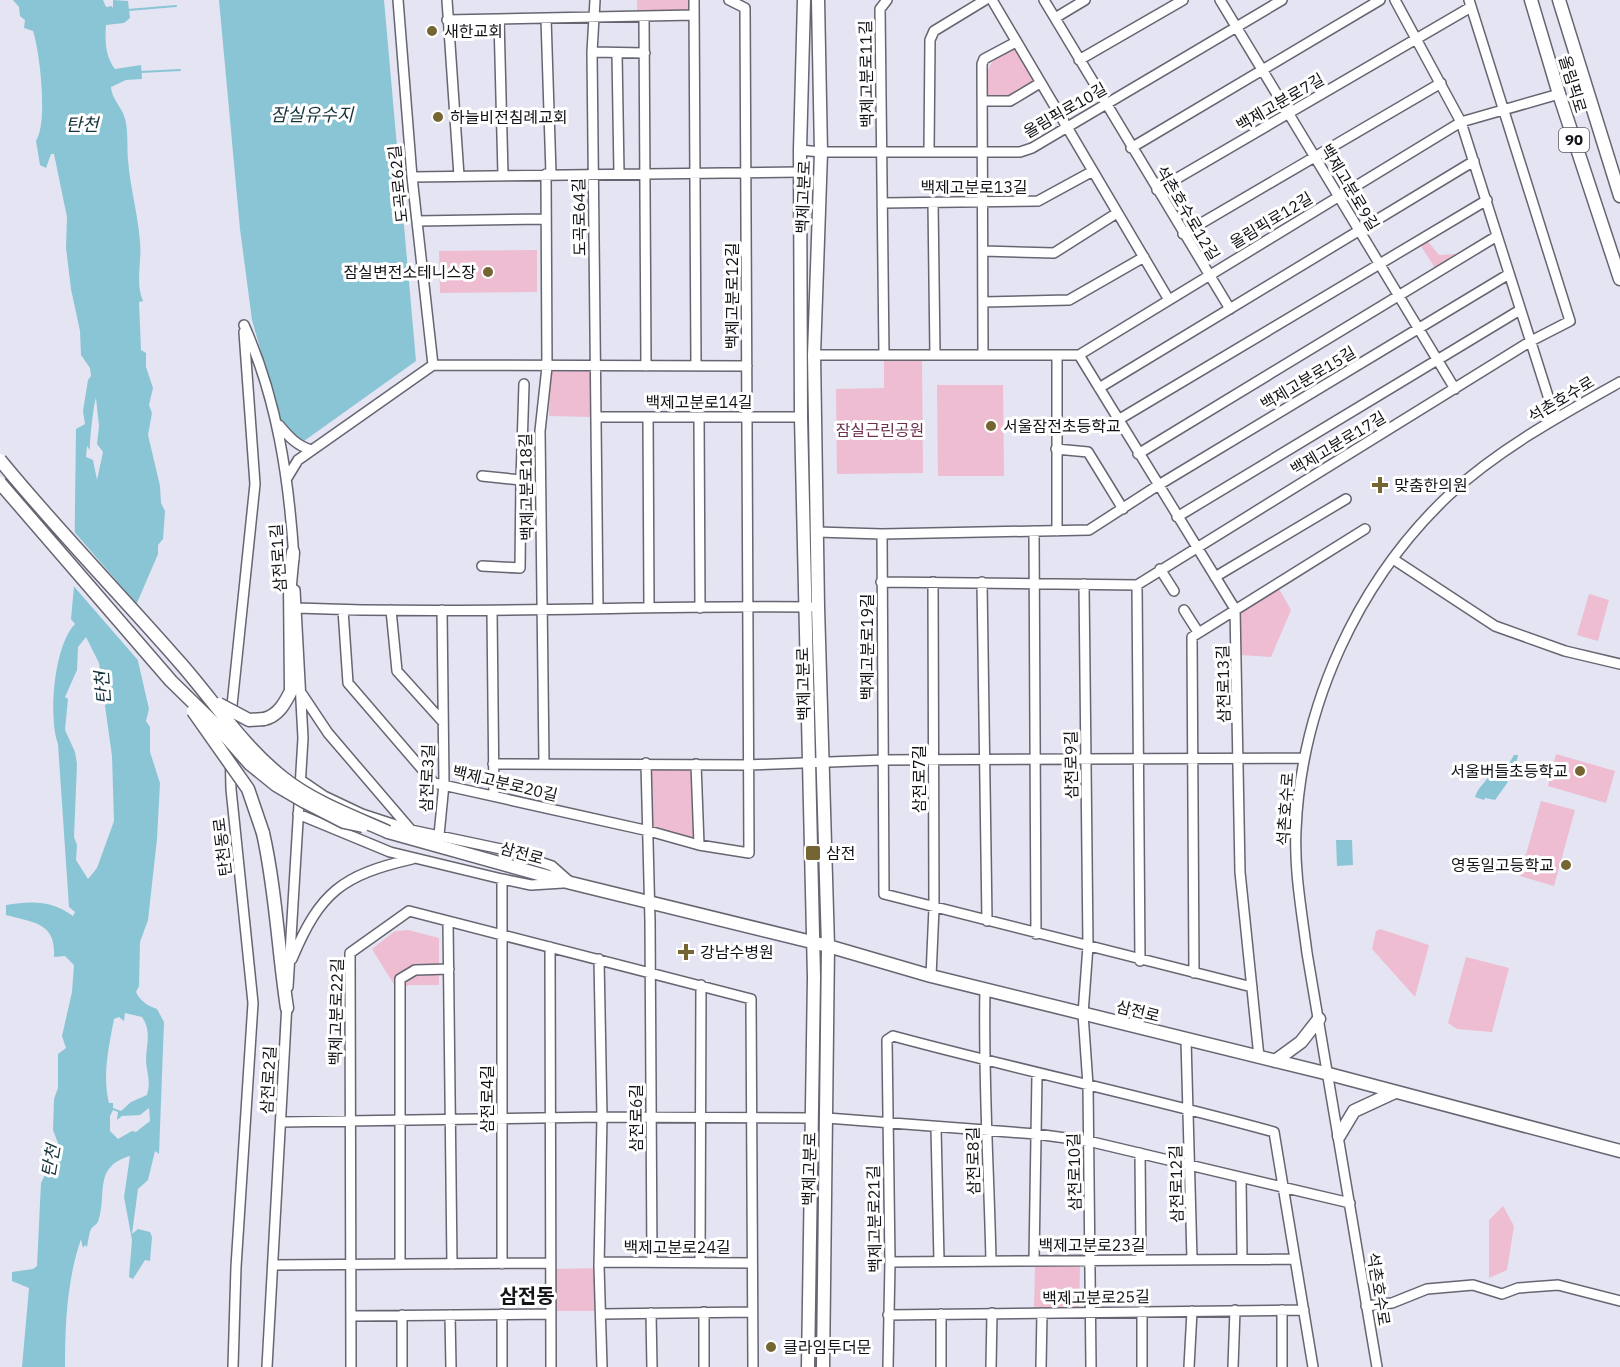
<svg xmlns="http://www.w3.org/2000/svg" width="1620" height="1367" viewBox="0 0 1620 1367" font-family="'IBM Plex Sans','Noto Sans KR',sans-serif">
<rect width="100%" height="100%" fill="#e4e4f2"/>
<!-- green -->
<path fill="#eebdd1" d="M637 0H688V12L637 11Z
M1016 46 1037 83 1011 99 986 100C988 63 984 64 1016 46Z
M1426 239 1439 255 1455 254 1458 258 1437 271 1419 243Z
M537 250V292L440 293 439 251Z
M884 360H922L923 473 837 474 836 389 884 388Z
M550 369 591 370 590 417 549 416Z
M937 385H1003L1004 476H938Z
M1278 587 1291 610 1271 657 1241 655 1240 609Z
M1589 594 1609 600 1598 641 1577 635Z
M1556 754 1615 771 1606 803 1548 786Z
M646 763 696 764 699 845 649 831Z
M1541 801 1575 810 1554 886 1520 876Z
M1380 929 1429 945 1415 997 1372 949 1376 931Z
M408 930 439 938V985H409L398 991 372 949 395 931Z
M1466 957 1509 968 1492 1032 1457 1029 1448 1023Z
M1503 1206 1514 1226 1507 1270 1489 1278V1220Z
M1035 1265 1080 1266 1079 1312 1034 1311Z
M599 1268V1311H556L554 1269Z"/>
<!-- water -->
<path fill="#8ac5d6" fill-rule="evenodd" d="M13 0H103L106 7 112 6 113 9V0L128 1 130 18 124 23 106 25C105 40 105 56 115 69L141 65 142 79 126 80 111 87C112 101 124 108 126 123 128 135 127 147 128 160 130 187 138 214 140 242 142 262 135 283 143 301L139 302 141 350 146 353V367L153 388 149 405 152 413 148 435 160 486 161 503 165 511 163 539 158 545V554L137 603 138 661 149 709 146 721 150 727V752L160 783 157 839 148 920 140 942 139 986 136 992C140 1001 148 1006 157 1009L164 1022 159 1154 155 1151 148 1180 138 1189 132 1234 138 1229 150 1232 152 1237 150 1261 145 1260 133 1279 129 1277 132 1240 124 1197 130 1156C92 1167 108 1195 98 1222 96 1225 93 1226 91 1229 89 1233 88 1243 87 1247L85 1245 83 1248 81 1239C67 1280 65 1324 65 1367H22L29 1288 12 1281V1272L33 1269 37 1266 41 1183 54 1155 57 1154 58 1143 53 1130 54 1099 58 1088V1054L66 1048 62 1036 72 992 74 965 65 956 54 957C56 922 34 923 6 915V905C32 901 51 900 73 916L75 912 69 907 58 744C48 717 54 645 75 624L71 619 74 586 76 429 85 424 83 411 88 380 91 376 90 368 81 355 80 331 71 289 66 248 67 217 54 154H51L46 168 40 165 36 141C48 123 40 52 33 31L24 28 25 20 20 16 19 7ZM96 398 99 426 97 444 103 452 97 480 93 460 86 457 87 446 90 450C89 445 94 401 96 398ZM86 637 99 663 112 756 114 821 97 868 88 879 76 860 77 845 74 837 77 764 75 752 65 730 68 699 65 697 77 670 78 647ZM125 1013 142 1017C152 1031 146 1045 146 1061 147 1074 151 1081 147 1095L131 1102 121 1111 113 1108V1103H109C102 1076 109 1046 114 1019L119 1017 124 1021ZM149 1108 150 1121 136 1132 132 1131 118 1139 110 1131V1116L113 1110 118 1112 117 1120 122 1116 140 1115Z
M219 0H384L416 361 304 441 283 428 252 320 240 229Z
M1514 755H1518L1516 764 1503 778 1508 782 1495 800 1485 798 1484 800 1475 797C1479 785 1489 780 1494 768L1507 767Z
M1336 840H1352L1353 865 1337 866Z"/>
<!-- pier -->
<path fill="#e4e4f2" d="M71 528 140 608 143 666 71 583Z"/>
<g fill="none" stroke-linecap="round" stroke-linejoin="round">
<!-- stream -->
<path stroke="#8ac5d6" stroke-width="2" d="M128 10 176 6
M141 72 180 70"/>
<!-- minor casing -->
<g stroke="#656671" stroke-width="12">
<path id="minor" d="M447 0 459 176
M595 0 592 52 598 607
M694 0 696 366
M992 0 1169 300
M1044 0 1230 309
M1220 0 1455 389
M1395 0 1461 122 1555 418
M644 17 646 366
M546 18 551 174
M1055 18 1085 0
M499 19 503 175
M447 20 694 15
M592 52 645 53
M617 53 619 174
M1079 60 1183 0
M983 101H1010L1040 83
M1131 148 1380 0
M800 150 821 152H1020L1032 148 1282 0
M929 151 930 40 934 31 985 0
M412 177 801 172
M1157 190 1471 7
M933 202 935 355
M883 203 1038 201 1093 171
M417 221 546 219
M1183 234 1441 83
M983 251 1054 253 1117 213
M983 302 1069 300 1144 257
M244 325C277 399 289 478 294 559
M814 355H1079L1461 122 1559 94
M884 355 880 9 887 0
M983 355 982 64 984 59 1016 42
M1079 355 1235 609 1240 872 1259 1057
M433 365 747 366
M1099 388 1474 161
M597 417H801
M648 417 649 607
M699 417 700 608
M1118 420 1487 200
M279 425C289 437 297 446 312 450
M1056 449 1088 452 1123 509
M1138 454 1497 236
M482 476 521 480 520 568 482 566
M287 478 298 460 433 365 412 177 398 0
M521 480 524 384
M1177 517 1520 310
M1034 531 1036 934
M1057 531V355
M817 532 882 534 1089 530 1157 486 1509 274
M882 534 884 894 1252 987
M1393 559 1495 626 1565 651 1620 664
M1160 569 1174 591
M1215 577 1346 499
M881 582 1137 585 1531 341 1570 321 1469 0
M982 582 987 921
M1084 584 1088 946 1083 1014 1088 1085 1091 1367
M1137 585 1140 961
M297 608C468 615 639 605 810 607
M343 610 348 683 434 783 649 831 699 845 749 853 745 8 729 0
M391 610 397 671 443 722
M1184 610 1198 632
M492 611 494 795
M302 694 328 733 411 830
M231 715 255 484 244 332
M230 741 231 789 253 1003 236 1267 233 1367
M544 763 540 431 547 367 546 174
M646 763 650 921 652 1262
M493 764 747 765 883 760 1304 758
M696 764 699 845
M302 781 324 796 362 814 411 830 501 849 552 866 570 882
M298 814 390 852 502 879 531 885 563 883
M439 835 444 784 442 610
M448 922 452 1264
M550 947 551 1367
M292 959C320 892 342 875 412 859
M599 959 602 1117 599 1266 602 1367
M1194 973 1192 637 1365 529
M931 976 934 908 933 582
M288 987 303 738 295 590
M985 989C983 1080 989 1170 991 1261
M1186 1040 1192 1259
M827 1118 1036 1134 1088 1141 1350 1203
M281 1122 602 1117 812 1118
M936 1128 939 1261
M1140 1153 1141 1259
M1241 1178 1242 1259
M1034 1260 1037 1075
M700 1261 701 985
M601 1262 752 1263
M890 1262 1295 1259
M400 1264V979L415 970 449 969
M502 1264V879
M273 1265 550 1263
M1366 1306 1392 1303 1427 1289 1473 1285 1502 1294 1518 1288 1558 1285 1620 1301
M704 1312V1367
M651 1313 652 1367
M502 1314V1367
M602 1314 752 1312
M402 1315V1367
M450 1315 451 1367
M888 1315 1304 1310
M351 1316 550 1314
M267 1367 287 1003
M351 1367 350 953 409 911 751 999 753 1367
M888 1367 890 1262 887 1040 893 1036C1019 1070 1147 1097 1274 1132L1313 1367
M941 1367V1314
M991 1367 992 1313
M1041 1367 1042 1313
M1142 1367V1311
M1189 1367 1192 1311
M1233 1367 1235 1310
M1282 1367V1310
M1377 1367 1307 953C1302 913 1294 871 1296 830 1301 705 1358 581 1449 495 1499 449 1561 415 1620 382"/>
</g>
<!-- major casing -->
<g stroke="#656671" stroke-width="15">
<path id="major" d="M804 0 800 150 801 417 814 977 808 1367
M818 0 821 152 814 355 818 607 828 946 823 1367
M1531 0 1559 94 1620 279
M1559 0 1620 196
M264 719C278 716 285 703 291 691L290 584 293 552
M388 832 571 883 828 946 931 976 1329 1074 1620 1151
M263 833C276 891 278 949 287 1008
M1275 1061 1301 1042 1319 1019
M1339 1136 1354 1111 1395 1092"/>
</g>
<!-- minor -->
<use href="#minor" stroke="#fff" stroke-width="9"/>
<!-- major -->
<use href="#major" stroke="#fff" stroke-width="12"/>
<!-- major-bridge casing -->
<g stroke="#656671" stroke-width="15" stroke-linecap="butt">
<path id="major-bridge" d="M0 460C58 531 122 596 182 665 215 703 243 746 282 777 313 802 352 816 388 832
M0 483 171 681 212 721 250 764 276 785 305 802 344 822 363 826
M219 704 249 720 264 719
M193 711 248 789 263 833"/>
</g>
<!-- major-bridge -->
<use href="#major-bridge" stroke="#fff" stroke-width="12"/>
</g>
<!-- markers -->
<g fill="#756533" stroke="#fff" stroke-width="2">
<circle cx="432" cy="31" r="6"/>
<circle cx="438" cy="117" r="6"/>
<circle cx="488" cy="272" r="6"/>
<circle cx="991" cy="426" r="6"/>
<path d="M1377 476h6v6h6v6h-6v6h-6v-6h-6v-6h6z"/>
<circle cx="1580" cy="771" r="6"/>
<rect x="805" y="845" width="16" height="16" rx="3"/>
<circle cx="1566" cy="865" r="6"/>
<path d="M683 943h6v6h6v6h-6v6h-6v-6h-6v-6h6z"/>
<circle cx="771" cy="1347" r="6"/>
</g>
<g text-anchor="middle" stroke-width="6" stroke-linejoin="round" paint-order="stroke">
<!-- shield labels -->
<rect fill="#fff" stroke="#5a5a5d" stroke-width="1.5" x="1559" y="128" width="30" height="24" rx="4.5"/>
<g font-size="15" font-weight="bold" fill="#131318">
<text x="1574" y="145">90</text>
</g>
<!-- poi labels -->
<g font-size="16" fill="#131318" stroke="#fff" text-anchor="start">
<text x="444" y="37">새한교회</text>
<text x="450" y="123">하늘비전침례교회</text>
<text x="476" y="278" text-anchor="end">잠실변전소테니스장</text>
<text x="1003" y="432">서울잠전초등학교</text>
<text x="1394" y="491">맞춤한의원</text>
<text x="1568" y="777" text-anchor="end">서울버들초등학교</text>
<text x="826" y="859">삼전</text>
<text x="1554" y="871" text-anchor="end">영동일고등학교</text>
<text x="700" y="958">강남수병원</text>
<text x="783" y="1353">클라임투더문</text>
</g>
<!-- street labels -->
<g font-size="16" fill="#131318" stroke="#fff">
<text transform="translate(866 74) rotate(-91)" y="6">백제고분로11길</text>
<text transform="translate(1573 84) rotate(73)" y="6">올림픽로</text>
<text transform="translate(1280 102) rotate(-30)" y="6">백제고분로7길</text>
<text transform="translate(1065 110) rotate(-30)" y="6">올림픽로10길</text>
<text transform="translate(398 184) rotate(-96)" y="6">도곡로62길</text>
<text x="974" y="193">백제고분로13길</text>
<text transform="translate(1350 187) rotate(59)" y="6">백제고분로9길</text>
<text transform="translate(803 197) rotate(-88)" y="6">백제고분로</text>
<text transform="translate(1188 213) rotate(59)" y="6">석촌호수로12길</text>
<text transform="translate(579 217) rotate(-91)" y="6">도곡로64길</text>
<text transform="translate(1271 220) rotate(-31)" y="6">올림픽로12길</text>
<text transform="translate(732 296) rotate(-90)" y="6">백제고분로12길</text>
<text transform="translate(1308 378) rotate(-31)" y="6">백제고분로15길</text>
<text transform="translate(1561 399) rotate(-31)" y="6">석촌호수로</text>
<text x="699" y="408">백제고분로14길</text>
<text transform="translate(1338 443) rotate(-31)" y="6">백제고분로17길</text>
<text transform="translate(526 487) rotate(-91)" y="6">백제고분로18길</text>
<text transform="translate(278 558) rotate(-94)" y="6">삼전로1길</text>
<text transform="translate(867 647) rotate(-90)" y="6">백제고분로19길</text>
<text transform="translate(803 684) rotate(-91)" y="6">백제고분로</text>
<text transform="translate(1223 684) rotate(-91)" y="6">삼전로13길</text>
<text transform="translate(1071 765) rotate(-91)" y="6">삼전로9길</text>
<text transform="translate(427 778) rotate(-88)" y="6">삼전로3길</text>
<text transform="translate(919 779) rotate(-90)" y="6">삼전로7길</text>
<text transform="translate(505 783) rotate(13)" y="6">백제고분로20길</text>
<text transform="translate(1285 809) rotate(-86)" y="6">석촌호수로</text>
<text transform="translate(222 847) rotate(-97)" y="6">탄천동로</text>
<text transform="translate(522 853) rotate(15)" y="6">삼전로</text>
<text transform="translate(1138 1011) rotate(14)" y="6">삼전로</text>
<text transform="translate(336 1012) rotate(-89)" y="6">백제고분로22길</text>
<text transform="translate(268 1080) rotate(-87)" y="6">삼전로2길</text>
<text transform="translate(487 1099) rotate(-90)" y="6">삼전로4길</text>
<text transform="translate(636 1118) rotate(-90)" y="6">삼전로6길</text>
<text transform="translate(973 1161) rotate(-91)" y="6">삼전로8길</text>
<text transform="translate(809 1169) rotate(-89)" y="6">백제고분로</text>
<text transform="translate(1074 1172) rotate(-91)" y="6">삼전로10길</text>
<text transform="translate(1176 1184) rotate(-91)" y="6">삼전로12길</text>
<text transform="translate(874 1219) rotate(-91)" y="6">백제고분로21길</text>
<text x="1092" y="1251">백제고분로23길</text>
<text x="677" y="1253">백제고분로24길</text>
<text transform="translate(1379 1289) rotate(81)" y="6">석촌호수로</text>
<text transform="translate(1096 1297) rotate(-1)" y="6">백제고분로25길</text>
</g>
<!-- park labels -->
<g font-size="16" fill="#6e304f" stroke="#fff">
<text x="880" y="436">잠실근린공원</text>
</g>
<!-- water labels -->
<g font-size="18" font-style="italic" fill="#16343c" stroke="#fff">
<text x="312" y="121">잠실유수지</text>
<text x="82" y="131">탄천</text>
<text transform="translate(103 688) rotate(-94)" y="6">탄천</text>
<text transform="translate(51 1161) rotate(-80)" y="6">탄천</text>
</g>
<!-- quarter labels -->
<g font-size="20" font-weight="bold" fill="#131318" stroke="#fff">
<text x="527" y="1303">삼전동</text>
</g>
</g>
</svg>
